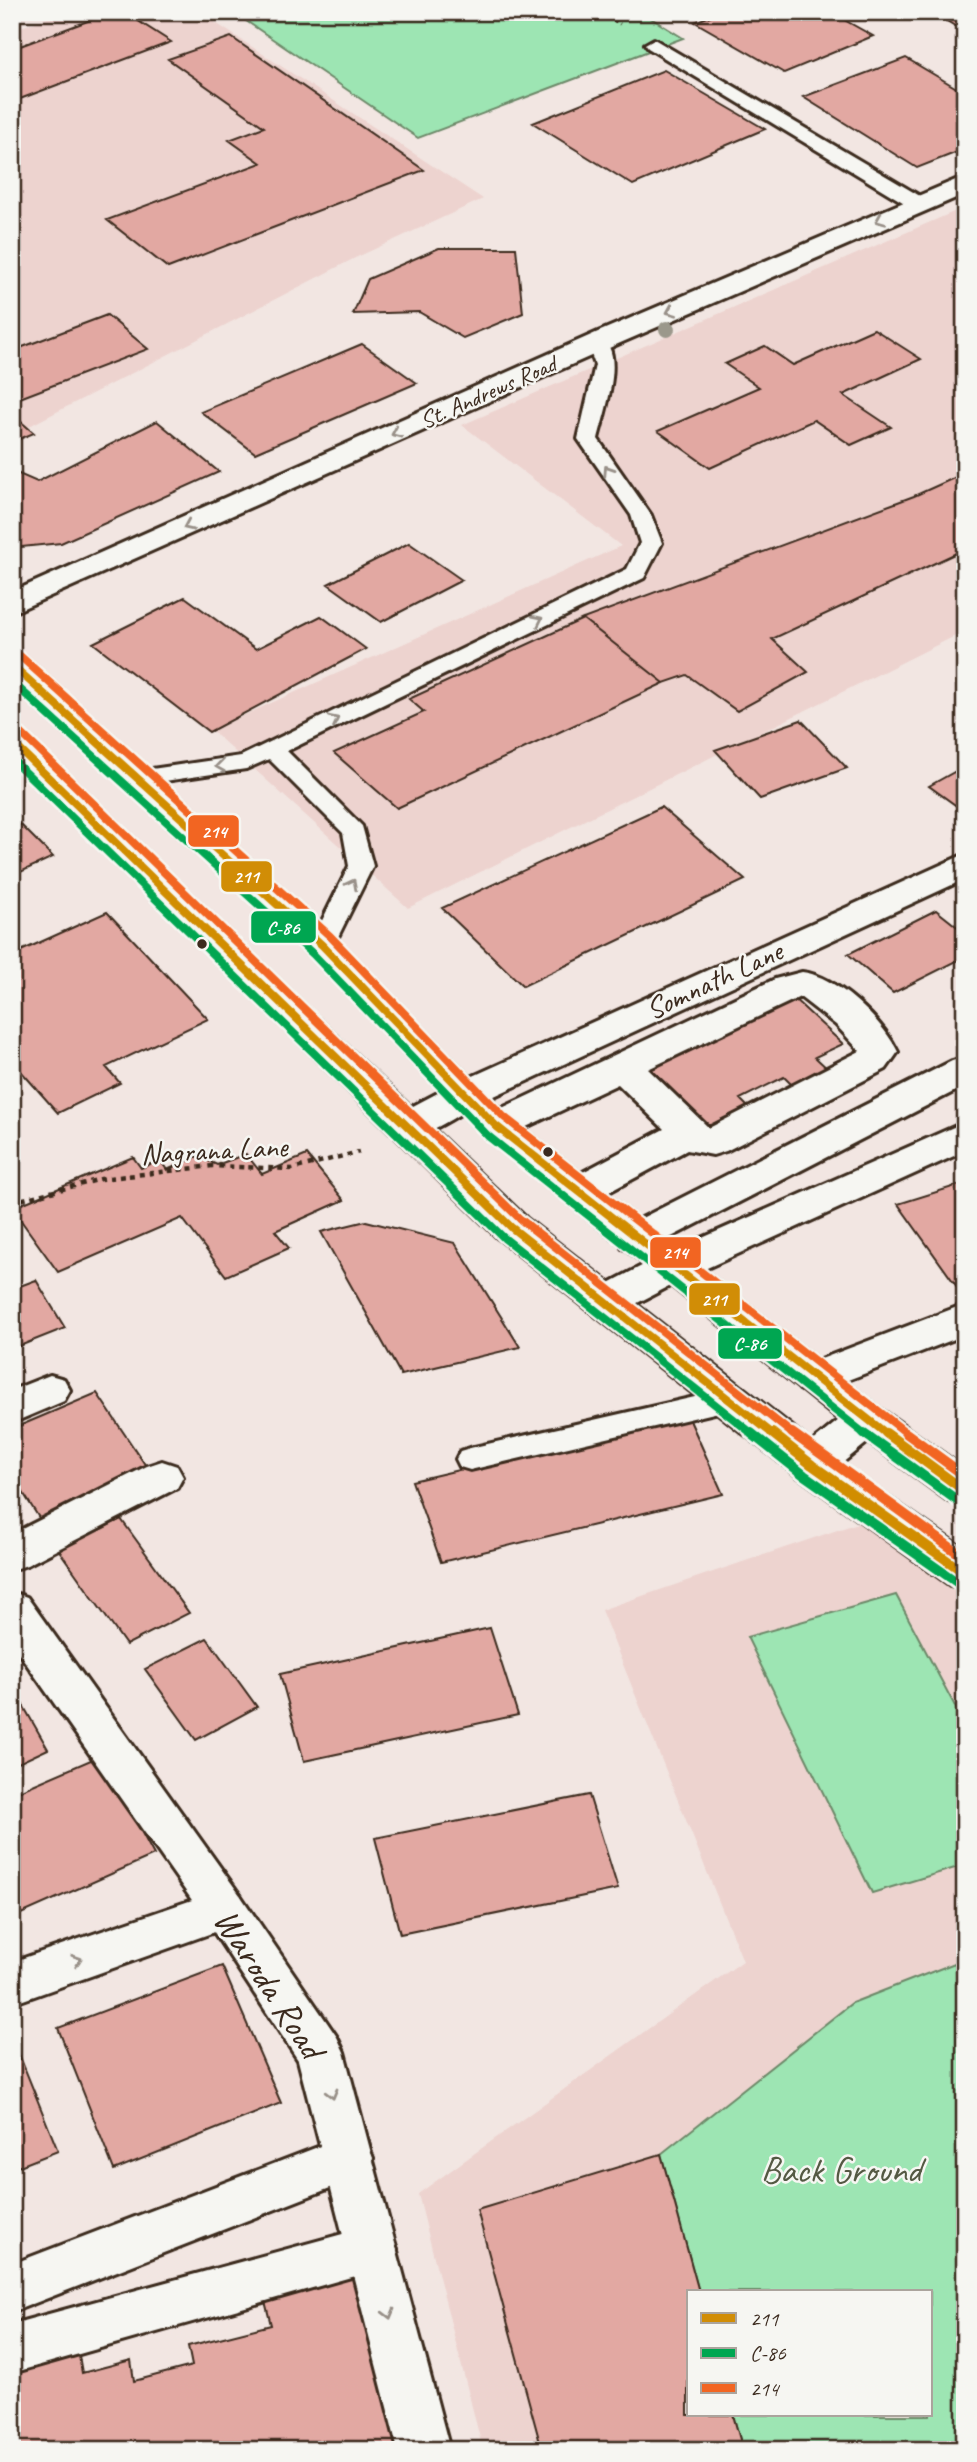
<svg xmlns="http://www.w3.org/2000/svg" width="977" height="2462" viewBox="0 0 977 2462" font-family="Caveat,sans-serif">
<rect width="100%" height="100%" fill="#f2e6e2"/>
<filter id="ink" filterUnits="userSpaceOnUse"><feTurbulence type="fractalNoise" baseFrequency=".0143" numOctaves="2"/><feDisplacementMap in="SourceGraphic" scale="14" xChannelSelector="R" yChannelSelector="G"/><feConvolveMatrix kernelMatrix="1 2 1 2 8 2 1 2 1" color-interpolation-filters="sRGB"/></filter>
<g filter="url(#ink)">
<!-- built -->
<path fill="#edd3cf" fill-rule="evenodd" d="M66 12H199L483 199 355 258 12 435V227L20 224 12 216V30Z
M965 207V631L408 908 211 730 621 546 462 425Z
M861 1522 965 1599V2450H483L418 2194 743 1961 601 1610ZM688 2292H930V2415H688Z"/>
<!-- green -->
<path fill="#9de5b3" stroke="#6c8868" stroke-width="2" d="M233 12H641L683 38 418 138Z
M896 1595 965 1725V1865L872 1893 747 1637Z
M965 1959V2450H743L733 2415H930V2292H699L661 2154 852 2003Z"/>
<!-- building -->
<path fill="#e2a8a2" stroke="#3b2a1e" stroke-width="2" d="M112 12H124L171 42 12 102V49Z
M720 12H830L873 36 784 73 695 22Z
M932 12H965V23L955 26Z
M231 37 424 170 168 268 107 220 261 163 229 140 264 127 168 59Z
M906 58 965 93V149L917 168 803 97Z
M664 70 765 129 633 185 533 123Z
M439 248H516L523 313 463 338 419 312 353 314 368 279Z
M107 315 148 349 12 401V351Z
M874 329 921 359 843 395 891 427 851 445 814 420 710 468 658 431 759 387 725 364 765 346 793 365Z
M362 344 417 383 255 453 201 412Z
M12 414 34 433 12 442Z
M157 421 219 472 61 543 12 548V471L37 482Z
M965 473V549L772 639 808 672 737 711 687 675 664 683 583 619 914 496Z
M409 543 462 580 381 622 328 584Z
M185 597 256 649 321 616 366 649 209 732 93 643Z
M583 619 664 683 397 808 334 753 424 712 409 699Z
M801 720 847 768 760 799 715 750Z
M965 766V812L929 786Z
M661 807 745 880 523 986 442 908Z
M12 816 53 857 12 876Z
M936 910 965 933V957L893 993 848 954Z
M107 912 208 1019 106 1067 120 1083 58 1113 12 1061V955Z
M791 996 843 1044 815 1057 830 1071 796 1089 784 1077 740 1099 748 1107 700 1131 638 1069Z
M246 1154 262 1174 307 1155 344 1200 275 1231 289 1248 226 1276 182 1218 58 1272 12 1208 133 1157 141 1168 160 1160 167 1170 198 1156 217 1165Z
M965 1183V1298L898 1204Z
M366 1221 455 1243 520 1347 401 1375 321 1232Z
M36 1280 65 1328 12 1349V1289Z
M97 1393 150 1472 41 1521 12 1475V1429Z
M688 1416 723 1494 441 1562 412 1481Z
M121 1519 189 1613 126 1645 58 1549Z
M490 1628 518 1715 304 1761 280 1674Z
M207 1638 257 1707 196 1740 145 1669Z
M12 1686 48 1749 12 1766Z
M100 1756 154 1855 12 1918V1794Z
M589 1795 618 1889 400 1934 375 1838Z
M222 1966 281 2103 114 2170 58 2028Z
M12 2037 58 2151 12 2169Z
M661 2154 699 2292H688V2415H733L743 2450H542L477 2210Z
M356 2271 401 2450H12V2367L78 2350 82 2373 131 2360 134 2381 192 2366 188 2346 271 2325 263 2293Z"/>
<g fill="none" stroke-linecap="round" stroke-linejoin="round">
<!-- lane casing -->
<g stroke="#3b2a1e" stroke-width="6">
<path id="lane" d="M654 39 925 199 927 203 918 209 911 207 648 48 645 44Z
M597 337C629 345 603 417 598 439L651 515 662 543 644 578 287 751 362 826 373 866 331 951 322 953 313 951 310 945 349 866 343 833 269 759 246 769 138 785 130 783 127 778 130 773 138 771 241 756 627 569 640 543 631 515 578 439 595 365 587 343Z
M730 1389 740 1393 744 1400 740 1407 470 1470 460 1467 456 1459 460 1451 470 1448Z"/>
</g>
<!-- street casing -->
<g stroke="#3b2a1e" stroke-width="6">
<path id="street" d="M965 176V194L618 344 12 613V592L598 332Z
M965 854V879L477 1104C453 1117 422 1143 394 1134L388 1125 394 1116 451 1086Z
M802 972C837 976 883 1021 898 1052L886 1069 726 1151 713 1155 687 1150 592 1201 579 1205 566 1201 560 1191 566 1181 664 1129 618 1084 509 1135 496 1139 483 1135 477 1126 483 1117 775 979ZM800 997 836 1025 860 1051 709 1128 648 1069Z
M965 1057V1086L650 1248 636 1252 622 1248 617 1238 622 1228 952 1061Z
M965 1122V1151L687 1277 620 1312 606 1317 592 1312 586 1302 592 1292 659 1257Z
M965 1304V1335L814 1393 800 1389 794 1378 800 1367Z
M50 1375 64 1379 70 1390 64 1401 12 1423V1390Z
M162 1461 177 1466 183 1477 177 1488 27 1565 12 1570V1534L147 1466Z
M224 1889 240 1895 247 1909 240 1923 12 2004V1962Z
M349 2135 366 2142 373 2158 366 2174 12 2312V2264Z
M372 2226 390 2232 397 2249 390 2266 12 2373V2324Z"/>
</g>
<!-- secondary casing -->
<g stroke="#3b2a1e" stroke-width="6">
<path id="secondary" d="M12 655 23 658 334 937 509 1117 881 1409 965 1469V1507L950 1502 868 1442 841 1464 965 1550V1590L950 1585 797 1476 498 1238 12 761V732L24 735 526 1218 812 1442 839 1420 483 1135 310 953 12 683Z
M12 1592 27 1597 240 1895 337 2037 344 2052 450 2450H398L298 2060 208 1923 12 1643Z"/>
</g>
<!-- path-far1 -->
<path stroke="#3b2a1e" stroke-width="3.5" stroke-dasharray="3.5 3.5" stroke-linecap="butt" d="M602 12 620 24"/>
<!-- path -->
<path stroke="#3b2a1e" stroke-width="4.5" stroke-dasharray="5 5" stroke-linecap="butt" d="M12 1202 101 1179 212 1166 292 1169 359 1152"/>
<!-- lane -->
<use href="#lane" fill="#f6f6f2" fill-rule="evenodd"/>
<!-- street -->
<use href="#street" fill="#f6f6f2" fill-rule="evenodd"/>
<!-- secondary -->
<use href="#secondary" fill="#f6f6f2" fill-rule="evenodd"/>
<!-- bus-1-far1 casing -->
<g stroke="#f6f6f2" stroke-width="13">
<path id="bus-1-far1" d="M12 665 322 945 496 1126 888 1435
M12 742 512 1228 774 1435"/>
</g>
<!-- bus-1 casing -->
<g stroke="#f6f6f2" stroke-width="16">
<path id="bus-1" d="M772 1433 812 1465 965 1573
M886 1433 965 1491"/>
</g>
<!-- bus-2-far1 casing -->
<g stroke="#f6f6f2" stroke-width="13">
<path id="bus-2-far1" d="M12 682 313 954 488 1136 866 1435
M12 759 504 1238 754 1435"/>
</g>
<!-- bus-2 casing -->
<g stroke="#f6f6f2" stroke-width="16">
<path id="bus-2" d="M751 1433 804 1475 958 1583
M864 1433 958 1501"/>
</g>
<!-- bus-3-far1 casing -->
<g stroke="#f6f6f2" stroke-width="13">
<path id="bus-3-far1" d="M20 656 330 936 504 1117 909 1435
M21 733 520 1219 794 1435"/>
</g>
<!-- bus-3 casing -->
<g stroke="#f6f6f2" stroke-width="16">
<path id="bus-3" d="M792 1433 965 1558
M906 1433 965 1476"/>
</g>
<!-- bus-1-far1 -->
<use href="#bus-1-far1" stroke="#d18d06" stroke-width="8"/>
<!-- bus-1 -->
<use href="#bus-1" stroke="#d18d06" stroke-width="10"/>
<!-- bus-2-far1 -->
<use href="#bus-2-far1" stroke="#00a651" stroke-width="8"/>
<!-- bus-2 -->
<use href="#bus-2" stroke="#00a651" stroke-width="10"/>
<!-- bus-3-far1 -->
<use href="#bus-3-far1" stroke="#f26522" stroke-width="8"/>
<!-- bus-3 -->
<use href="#bus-3" stroke="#f26522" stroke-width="10"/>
</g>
<!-- trees -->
<circle fill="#9b988b" cx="667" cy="329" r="8"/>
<!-- one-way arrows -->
<defs><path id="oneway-chevron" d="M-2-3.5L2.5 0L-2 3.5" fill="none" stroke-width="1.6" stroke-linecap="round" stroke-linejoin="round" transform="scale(1.75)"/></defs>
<g stroke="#989088">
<use href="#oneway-chevron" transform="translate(880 220) rotate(157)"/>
<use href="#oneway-chevron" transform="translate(671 311) rotate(157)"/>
<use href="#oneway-chevron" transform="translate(396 433) rotate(156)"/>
<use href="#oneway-chevron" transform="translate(608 470) rotate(-123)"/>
<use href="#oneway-chevron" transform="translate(188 526) rotate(156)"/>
<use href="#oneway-chevron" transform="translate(538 620) rotate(-26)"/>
<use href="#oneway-chevron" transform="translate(334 720) rotate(-26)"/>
<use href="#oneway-chevron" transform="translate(220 766) rotate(172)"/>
<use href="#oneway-chevron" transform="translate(352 884) rotate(-63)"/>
<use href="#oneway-chevron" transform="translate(77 1960) rotate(-19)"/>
<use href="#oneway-chevron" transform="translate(332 2094) rotate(75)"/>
<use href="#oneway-chevron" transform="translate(389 2314) rotate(75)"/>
</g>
</g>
<!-- markers -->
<g fill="#3b2a1e" stroke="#f6f6f2" stroke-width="2.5">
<circle cx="202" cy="944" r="6"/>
<circle cx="548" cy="1152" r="6"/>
</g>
<g text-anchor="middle" stroke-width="5" stroke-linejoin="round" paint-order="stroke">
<!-- far-street labels -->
<g font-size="24" fill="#3b2a1e" stroke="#f6f6f2">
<text transform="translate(488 392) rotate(-24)" y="8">St. Andrews Road</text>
</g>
<!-- street labels -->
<g font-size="30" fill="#3b2a1e" stroke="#f6f6f2">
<text transform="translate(714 980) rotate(-25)" y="10">Somnath Lane</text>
<text transform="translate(214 1150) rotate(-3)" y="10">Nagrana Lane</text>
</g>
<!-- near-street labels -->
<g font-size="37" fill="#3b2a1e" stroke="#f6f6f2">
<text transform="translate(270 1983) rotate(57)" y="13">Waroda Road</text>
</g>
<!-- near-park labels -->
<g font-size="37" fill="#545943" stroke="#f6f6f2">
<text x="841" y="2182">Back Ground</text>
</g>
</g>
<g stroke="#f6f6f2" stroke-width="2.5">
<rect x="187" y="814" width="53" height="34" rx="7" fill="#f26522"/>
<rect x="220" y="860" width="53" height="33" rx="7" fill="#d18d06"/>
<rect x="250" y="910" width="67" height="34" rx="7" fill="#00a651"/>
<rect x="649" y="1236" width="53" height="33" rx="7" fill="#f26522"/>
<rect x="688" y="1282" width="53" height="34" rx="7" fill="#d18d06"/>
<rect x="717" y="1327" width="66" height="33" rx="7" fill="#00a651"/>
</g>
<g font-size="19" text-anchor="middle" font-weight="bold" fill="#fff">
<text x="214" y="838">214</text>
<text x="246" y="883">211</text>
<text x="283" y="934">C-86</text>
<text x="675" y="1259">214</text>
<text x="714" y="1306">211</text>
<text x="750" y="1350">C-86</text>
</g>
<!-- margin -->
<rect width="977" height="2462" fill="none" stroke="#f6f6f2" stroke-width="42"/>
<rect x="21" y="21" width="935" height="2420" fill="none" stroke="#3b2a1e" stroke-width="2.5" filter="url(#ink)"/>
<!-- legend -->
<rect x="687" y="2290" width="245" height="126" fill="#f6f6f2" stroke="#aba49d" stroke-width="2"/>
<rect x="701" y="2313" width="35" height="10" fill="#d18d06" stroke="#aba49d" stroke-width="2"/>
<text x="750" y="2326" font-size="21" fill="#3b2a1e">211</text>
<rect x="701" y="2348" width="35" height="10" fill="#00a651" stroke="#aba49d" stroke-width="2"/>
<text x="750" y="2360" font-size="21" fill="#3b2a1e">C-86</text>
<rect x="701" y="2383" width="35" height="10" fill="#f26522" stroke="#aba49d" stroke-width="2"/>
<text x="750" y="2396" font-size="21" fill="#3b2a1e">214</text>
</svg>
